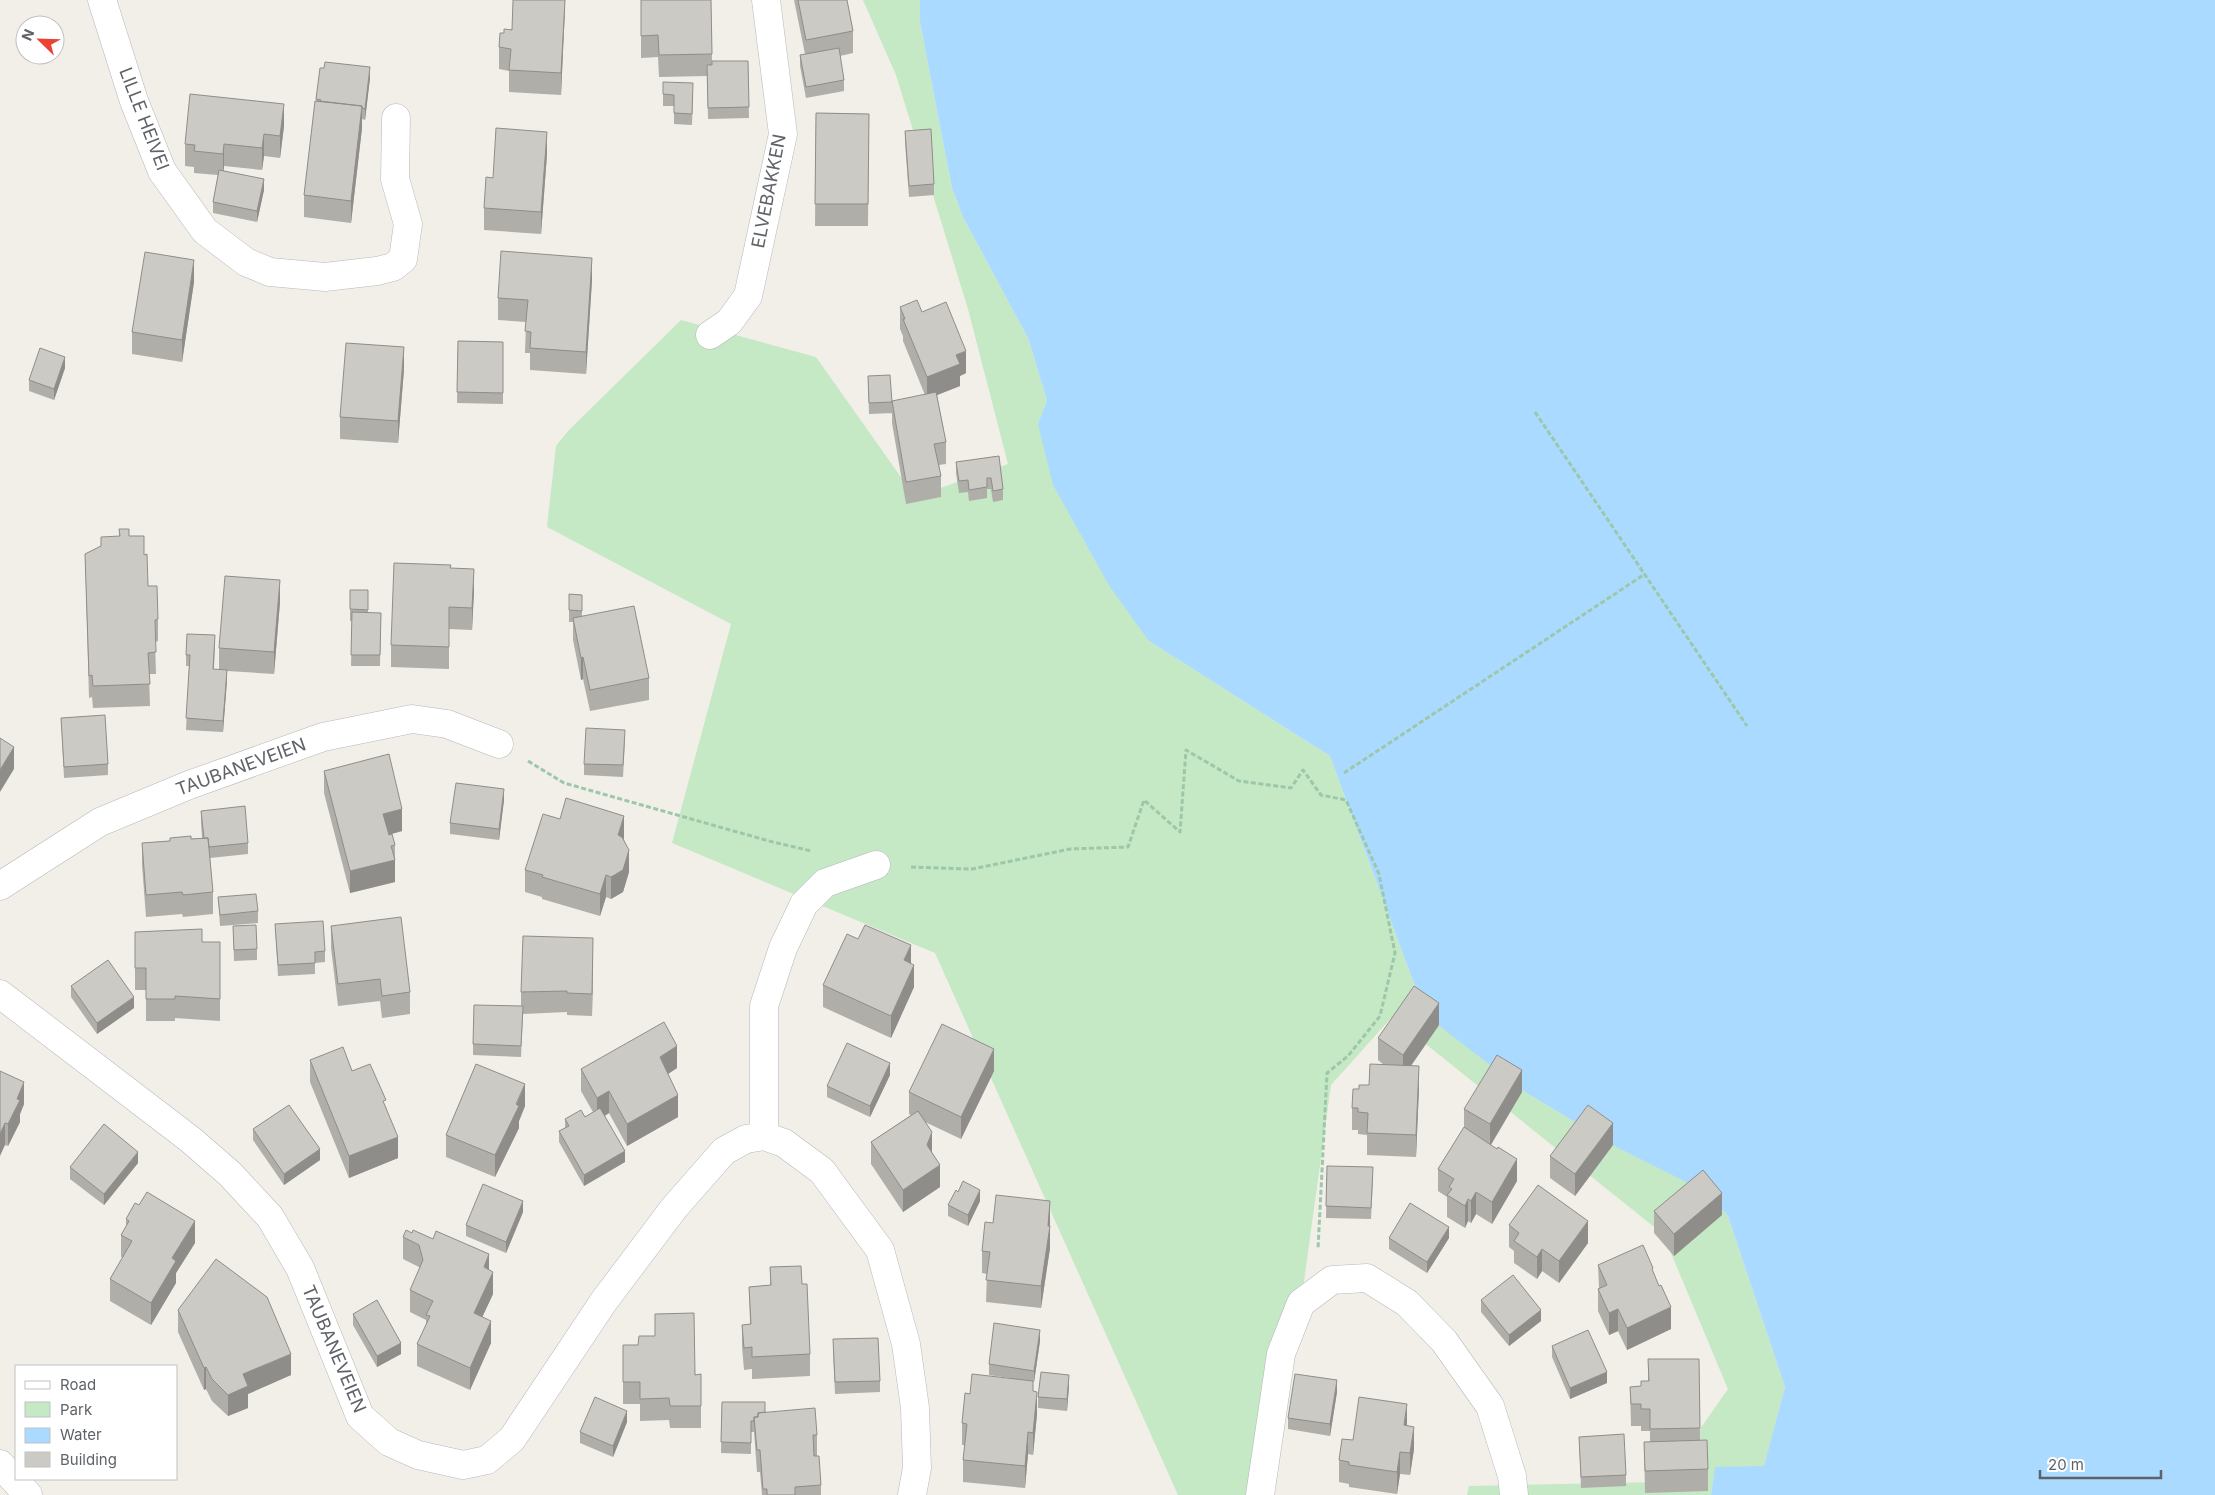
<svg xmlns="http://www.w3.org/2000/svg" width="2215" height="1495" viewBox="0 0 2215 1495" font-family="Inter,sans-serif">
<rect width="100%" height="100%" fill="#f1efe8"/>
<!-- green -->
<path fill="#c5e8c5" d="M863 0H920V22L952 188 963 217 1028 338 1047 400 1038 424 1149 641 1330 756 1422 1005 1525 1092 1618 1148 1709 1193 1728 1216 1785 1387 1764 1467 1715 1468 1711 1495H1467L1469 1486 1663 1482 1728 1389 1663 1234 1392 1017 1331 1085 1301 1303 1257 1495H1178L935 953 672 843 731 624 547 527 556 446 568 431 681 320 816 357 915 497 1008 464 968 309 896 75Z"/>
<!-- water -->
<path fill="#aadaff" d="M920 0H2215V1495H1711L1715 1467 1764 1466 1785 1387 1728 1216 1708 1193 1618 1148 1525 1092 1442 1028 1422 1005 1330 756 1149 641 1110 587 1053 485 1038 424 1047 400 1028 338 963 217 952 188 920 22Z"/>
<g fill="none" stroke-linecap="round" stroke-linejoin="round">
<!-- street casing -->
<g stroke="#b5b8bc" stroke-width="29">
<path id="street" d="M102 0 134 101 162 171 205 231 246 262 270 272 325 277 377 271 393 267 403 259 408 224 395 179 396 118
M710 335 729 322 748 296 783 134 766 0
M0 886 100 822 189 785 323 737 412 719 447 724 499 744
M0 994 191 1140 230 1174 270 1217 300 1268 360 1416 389 1442 418 1455 463 1465 487 1460 512 1439 604 1301 674 1208 724 1151 746 1139 764 1136 784 1143 822 1171 880 1250 906 1344 915 1408 917 1468 912 1495
M764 1136V1006L783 948 804 904 825 883 876 865
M0 1464 28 1495
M1260 1495 1281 1354 1301 1303 1332 1280 1367 1278 1407 1303 1444 1341 1490 1406 1512 1476 1514 1495"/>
</g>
<!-- path -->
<path stroke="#9cc7a9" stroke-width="3" stroke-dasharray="5 2.5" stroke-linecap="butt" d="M1535 412 1747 726
M528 761 564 783 769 841 811 851
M1344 773 1645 574
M911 867 972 869 1070 849 1128 847 1144 800 1180 832 1186 750 1239 781 1291 788 1303 770 1321 795 1346 800 1379 874 1395 953 1380 1016 1348 1056 1327 1073 1318 1249"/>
<!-- street -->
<use href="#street" stroke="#fff" stroke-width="28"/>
</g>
<!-- wall -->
<path fill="#afaea9" d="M565 0 561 95 509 92V71L499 69V47L504 33Z
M641 0H711L712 61H748L749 118 708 119 707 76 659 77 658 57 641 58Z
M794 0H847L853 31V53L840 56 844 80V91L806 98 800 66V55L805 54Z
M370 78 365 120 362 119V128L351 223 304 217V195L316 99Z
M663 82 693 94 692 125 674 124V106H663Z
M816 113 869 114 868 226H815Z
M284 126 280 158 264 156 262 170 224 166V171L264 190 257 222 213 213V202L218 175 194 173V167L185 166V144Z
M905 131 934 184V195L909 197 905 142Z
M547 154 541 234 484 230V208L493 178Z
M592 280 586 374 530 370V353H525L526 322 498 320V298Z
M194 282 182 362 132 354V332Z
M900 307 922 312 966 373 960 376V386L937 395 946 442V464L939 465 941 476V497L906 504 892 423V401L925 395 903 341V336L900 329Z
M458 341 503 342V404L457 403Z
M65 368 54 400 29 391V380Z
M404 369 398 443 340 439V417Z
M868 376 892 402V413L869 414Z
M999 456 1003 489V500L993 502 991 489H987V498L969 501 968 492 959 493 956 473V462Z
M119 529 129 536 144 555 148 586 158 619V641L155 642 156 674H149L150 706 93 708 92 697 89 698 85 554 101 546 119 536Z
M451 568 474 591 472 630 449 629V669L391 667V645Z
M350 590H368V613H381L380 666H351L352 621H350Z
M569 594 582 595V616L649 678V700L590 711 583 679 581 680 573 640V622H569Z
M280 602 274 674 227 671 223 732 186 730 189 666H186V655L215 646 214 669 219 670V648Z
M61 718 108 764V775L64 778Z
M625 741 623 777 584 775V764Z
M324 771 402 831 392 834 395 845V882L350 893 324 793Z
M504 800 499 840 450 834V823Z
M201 811 248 843V854L210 858 213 892V914L183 917 182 914 146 917 142 865V843L202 838 201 822Z
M624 839 629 872 623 892 611 899 606 897 600 916 542 899V897L525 892V870Z
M218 897 258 911V923L220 926Z
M275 924 325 951V962L315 963V974L278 976Z
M233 926 257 949V960L234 961Z
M331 926 410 992V1014L382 1018 380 1001 338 1006 331 948Z
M135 932 202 942H220V1021L175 1018V1021H146V990H135Z
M593 960 592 1016 567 1015V1012L523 1014 521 1057 473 1055V1044L521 1006V992Z
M823 985 914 987 891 1038 823 1007Z
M71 986 134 1008 97 1034 71 997Z
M1439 1025 1411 1066 1419 1088 1416 1157 1367 1155V1135L1358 1134V1130H1352V1108L1359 1089 1369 1085 1384 1065 1378 1060V1038Z
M310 1060 352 1071 386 1107 398 1158 349 1178 310 1082Z
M677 1068 668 1074 678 1117 627 1146 609 1113 605 1116 625 1162 584 1186 559 1142V1131L565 1128V1119L585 1117 593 1112 581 1091V1069Z
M0 1071 24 1104 20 1114V1122L8 1146 5 1145Z
M994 1071 961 1139 925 1122 940 1187 903 1212 871 1164V1142L911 1115 909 1114V1092Z
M890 1075 870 1117 827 1097V1086Z
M1522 1092 1491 1145 1517 1181 1492 1224 1476 1214 1471 1223 1468 1221 1465 1228 1447 1217V1197L1438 1191V1169L1464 1127V1109Z
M525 1106 519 1121V1128L495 1177 446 1157V1135Z
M253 1129 320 1160 284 1185 253 1140Z
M1613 1145 1575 1196 1550 1178V1156Z
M138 1163 104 1205 70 1179V1167Z
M1327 1166 1373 1179 1371 1219 1326 1218Z
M980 1201 968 1226 948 1216V1205Z
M1654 1211 1722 1215 1674 1256 1654 1233Z
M523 1212 506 1253 466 1236V1225Z
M126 1219 195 1243 176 1273V1283L151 1325 110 1301V1279L123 1257H121V1235L126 1227Z
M993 1223H1050V1248L1041 1308 986 1302 987 1274 982 1273V1251Z
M1509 1225 1588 1243 1559 1283 1542 1271 1537 1279 1514 1263V1251L1509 1247Z
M403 1237 489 1270 493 1294 482 1317 491 1343 470 1390 417 1366V1344L426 1325V1320L410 1312V1290L420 1268 419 1267 403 1259Z
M1389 1238H1449L1427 1273 1389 1249Z
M1598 1265 1653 1273 1671 1329 1627 1350 1618 1331 1609 1335 1598 1311V1289L1599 1288Z
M770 1267 802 1284 810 1354V1376L752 1379V1369L744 1370 742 1347V1325L750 1324 749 1287 770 1285Z
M1481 1300 1541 1321 1509 1346 1481 1312Z
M178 1310 291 1375 248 1394V1408L228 1416 212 1401 206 1389 204 1390 178 1332Z
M353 1314 401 1354 377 1367 353 1325Z
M1040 1341 1034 1382H1033V1392L1037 1414 1033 1455 1028 1454 1025 1488 963 1482V1460L965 1445H962V1423L970 1394 1010 1378 989 1375V1364Z
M623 1345 695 1375 701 1374V1428H670L669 1420 640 1421V1404H623Z
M1552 1346 1607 1383 1570 1399 1552 1357Z
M833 1350 880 1381V1392L835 1394Z
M1648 1359H1699L1700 1440 1708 1469V1491L1645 1493 1644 1442H1650V1431H1641V1426H1631L1630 1387 1641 1386 1648 1381Z
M1069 1386 1067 1411 1038 1408V1397Z
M1337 1392 1330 1436 1288 1429V1418Z
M722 1402 765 1412 817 1435V1456L821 1485V1495H762L760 1472H757L754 1432H751V1454L721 1453Z
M627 1422 613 1457 580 1443V1432Z
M1407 1426 1414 1449 1410 1475 1400 1474 1397 1494 1349 1487V1484L1339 1482V1460L1353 1440Z
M1579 1437 1626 1475V1486L1581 1488Z"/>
<!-- shaded-wall -->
<path fill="#8f8d8a" d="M565 0V10L561 95V73Z
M370 67V78L365 120V109Z
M284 104V126L280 158V136Z
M362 106V128L351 223V201Z
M547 132V154L541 234V212Z
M264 134V156L262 170V148Z
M224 144V166L223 176V154Z
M264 179V190L257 222V211Z
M592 258V280L586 374V352Z
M194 260V282L182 362V340Z
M404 347V369L398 443V421Z
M966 351V373L960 376V386L927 399V377L956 355Z
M65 357V368L54 400V389Z
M474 569V591L472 630V608Z
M280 580V602L274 674V652Z
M583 657V679L581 680V658Z
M227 670V682L223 732V721Z
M14 747V769L0 792V770Z
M504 789V800L499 840V829Z
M402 809V831L383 836V814Z
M624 816V838L618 857V835Z
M629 850V872L623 892 611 899V877Z
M395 860V882L350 893V871Z
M606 875V897L600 916V894Z
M593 938V960L592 1016V994Z
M911 945V967L904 960Z
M914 965V987L891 1038V1016Z
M134 997V1008L97 1034V1023Z
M1439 1003V1025L1403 1077V1055Z
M677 1046V1068L660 1079V1057Z
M994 1049V1071L961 1139V1117Z
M890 1063V1075L870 1117V1106Z
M1419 1066V1088L1416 1157V1135Z
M1522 1070V1092L1490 1146V1124Z
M24 1082V1104L20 1114V1122L8 1146V1124L17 1099Z
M525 1084V1106L519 1121V1128L495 1177V1155Z
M609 1091V1113L597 1120V1098Z
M678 1095V1117L627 1146V1124Z
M5 1123V1145L0 1156V1134Z
M1613 1123V1145L1575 1196V1174Z
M932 1132V1154L927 1145Z
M398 1137V1158L349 1178V1156Z
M320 1149V1160L284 1185V1174Z
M625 1151V1162L584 1186V1175Z
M138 1152V1163L104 1205V1194Z
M1517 1159V1181L1492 1224V1202Z
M940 1165V1187L903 1212V1190Z
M980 1190V1201L968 1226V1215Z
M1476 1192V1214L1471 1223V1201Z
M1722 1193V1215L1674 1256V1234Z
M1468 1199V1221L1465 1228V1206Z
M523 1201V1212L506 1253V1242Z
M1050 1201V1248L1041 1308V1286Z
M195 1221V1243L176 1273V1283L151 1325V1303L172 1258Z
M1588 1221V1243L1559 1283V1261Z
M1449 1227V1238L1427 1273V1262Z
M1542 1249V1271L1537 1279V1257Z
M489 1254V1276L484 1267Z
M493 1272V1294L474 1335V1313Z
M1671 1307V1329L1627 1350V1328Z
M1618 1309V1331L1609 1335V1313Z
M1541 1310V1321L1509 1346V1335Z
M491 1321V1343L470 1390V1368Z
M1040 1330V1341L1034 1382V1371Z
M401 1343V1354L377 1367V1356Z
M291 1354V1375L248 1394V1408L228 1416V1395L243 1374Z
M206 1367V1389L204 1390V1368Z
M1607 1372V1383L1570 1399V1388Z
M1069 1375V1386L1067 1411V1399Z
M1337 1380V1392L1330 1436V1424Z
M1037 1392V1414L1033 1455V1433Z
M1407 1404V1426L1404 1425Z
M627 1411V1422L613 1457V1446Z
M1414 1427V1449L1410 1475V1453Z
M1028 1432V1454L1025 1488V1466Z
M1400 1452V1474L1397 1494V1472Z"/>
<!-- building -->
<path fill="#cccac5" stroke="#8f8d8a" d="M513 0H565L561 73 509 70 511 49 499 47 500 33H504V29L512 30Z
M641 0H711L712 54 659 55 658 35 641 36Z
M798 0H847L853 31 806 40Z
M839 48 844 80 806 87 800 55Z
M712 61H748L749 107 708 108 707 65H712Z
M325 62 370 67 365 109 362 108V106L320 101 321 100 316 99 320 68H324Z
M663 82 693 83 692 114 674 113V95L663 94Z
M190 94 284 104 280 136 264 134 262 148 224 144 223 154 194 151 195 145 185 144Z
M315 101 362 106 351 201 304 195Z
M816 113 869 114 868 204H815Z
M496 128 547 132 541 212 484 208 486 177 493 178Z
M931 129 934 184 909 186 905 131Z
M219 170 264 179 257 211 213 202Z
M501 251 592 258 586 352 530 348 531 332 525 331 528 300 498 298Z
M145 252 194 260 182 340 132 332Z
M917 300 922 312 946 302 966 351 956 355 960 364 927 377 903 319H905L900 307Z
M458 341 503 342V393L457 392Z
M346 343 404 347 398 421 340 417Z
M40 348 65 357 54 389 29 380Z
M890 375 892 402 869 403 868 376Z
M936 392 946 442 934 444 941 476 906 482 892 401Z
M999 456 1003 489 993 491 991 478H987V487L969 490 968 480 959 481 956 462Z
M119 529H129V536H144V555L147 554 148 586H157L158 619 155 620 156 652 148 653 150 684 93 686 92 675 89 676 85 554 101 546V537L120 536Z
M394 563 451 565 450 568 474 569 472 608 449 607V647L391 645Z
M225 576 280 580 274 652 219 648Z
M350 590H368V610L350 609Z
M569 594 582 595V611L569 610Z
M634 606 649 678 590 690 583 657 581 658 573 618Z
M352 612 381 613 380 655H351Z
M187 634 215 635 213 669 227 670 223 721 186 718 190 655H186Z
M105 715 108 764 64 767 61 718Z
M586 728 625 730 623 765 584 764Z
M0 738 14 747 0 770Z
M389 754 402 809 383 814 389 835 392 834 395 845 391 846 395 860 350 871 324 771Z
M456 783 504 789 499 829 450 823Z
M566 798 624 816 618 835 622 837 629 850 623 870 611 877 606 875 600 894 542 877 543 875 525 870 543 814 560 819Z
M245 806 248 843 209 847 208 838H204L201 811Z
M191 836V839L208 838 213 892 183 895 182 892 146 895 142 843 170 841V838Z
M256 894 258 911 220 915 218 897Z
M401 917 410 992 382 996 380 979 338 984 331 926Z
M323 921 325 951 315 952V963L278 965 275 924Z
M256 925 257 949 234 950 233 926Z
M865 925 911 945 904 960 914 965 891 1016 823 985 847 934 858 939Z
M202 929V942H220V999L175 996V999H146V968H135V932Z
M523 936 593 938 592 994 567 993V991L521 992Z
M108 960 134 997 97 1023 71 986Z
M1414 986 1439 1003 1403 1055 1378 1038Z
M474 1005 523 1006 521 1046 473 1044Z
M664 1022 677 1046 660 1057 678 1095 627 1124 609 1091 597 1098 581 1069Z
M942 1024 994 1049 961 1117 909 1092Z
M847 1043 890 1063 870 1106 827 1086Z
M343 1047 352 1071 370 1064 386 1100 383 1101 398 1137 349 1156 310 1060Z
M1497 1055 1522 1070 1490 1124 1464 1109Z
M476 1064 525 1084 516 1104 519 1106 495 1155 446 1135Z
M1370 1064 1419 1066 1416 1135 1367 1133 1368 1113 1358 1112V1108H1352L1353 1089H1359V1085H1369Z
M0 1071 24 1082 17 1099 20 1100 8 1124 5 1123 0 1134Z
M289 1105 320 1149 284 1174 253 1129Z
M1588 1105 1613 1123 1575 1174 1550 1156Z
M600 1108 625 1151 584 1175 559 1131 569 1126 565 1119 581 1110 585 1117Z
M918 1111 932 1132 927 1145 940 1165 903 1190 871 1142Z
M104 1124 138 1152 104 1194 70 1167Z
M1464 1127 1497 1149 1498 1147 1517 1159 1492 1202 1476 1192 1471 1201 1468 1199 1465 1206 1447 1195 1452 1189 1449 1187 1454 1179 1438 1169Z
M1327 1166 1373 1167 1371 1208 1326 1206Z
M1703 1170 1722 1193 1674 1234 1654 1211Z
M963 1181 980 1190 968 1215 948 1205 956 1190 958 1192Z
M483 1184 523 1201 506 1242 466 1225Z
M1538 1185 1588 1221 1559 1261 1542 1249 1537 1257 1514 1241 1519 1233 1509 1225Z
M147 1192 195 1221 172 1258 176 1261 151 1303 110 1279 132 1241 121 1235 129 1221 126 1219 135 1203 139 1205Z
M996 1195 1050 1201 1048 1226H1050L1041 1286 986 1280 990 1252 982 1251 985 1222 993 1223Z
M1410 1203 1449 1227 1427 1262 1389 1238Z
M406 1230 412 1233 413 1230 433 1239 436 1231 489 1254 484 1267 493 1272 474 1313 491 1321 470 1368 417 1344 430 1316 426 1315 433 1301 410 1290 423 1260 419 1245 403 1237Z
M1643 1245 1653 1268 1652 1269 1659 1286 1661 1285 1671 1307 1627 1328 1618 1309 1609 1313 1598 1289 1607 1285 1598 1265Z
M216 1259 267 1297 291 1354 243 1374 248 1386 228 1395 212 1379 206 1367 204 1368 178 1310Z
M801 1266 802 1284H807L810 1354 752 1357V1347L744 1348 742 1325 751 1324 749 1287 771 1285 770 1267Z
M1513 1275 1541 1310 1509 1335 1481 1300Z
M377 1300 401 1343 377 1356 353 1314Z
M694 1313 695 1375 701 1374V1406H670L669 1398 640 1399V1382H623V1345H638L639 1336H655V1314Z
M994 1323 1040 1330 1034 1371 989 1364Z
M1588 1330 1607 1372 1570 1388 1552 1346Z
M878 1338 880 1381 835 1382 833 1339Z
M1648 1359H1699L1700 1428 1650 1429V1409H1641V1404H1631L1630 1387 1641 1386V1381H1649Z
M1041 1372 1069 1375 1067 1399 1038 1397Z
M972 1374 1033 1381V1391L1037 1392 1033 1433 1028 1432 1025 1466 963 1460 967 1424 962 1423 965 1393 970 1394Z
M1295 1374 1337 1380 1330 1424 1288 1418Z
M595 1397 627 1411 613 1446 580 1432Z
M1359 1397 1407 1404 1404 1425 1414 1427 1410 1453 1400 1452 1397 1472 1349 1465V1462L1339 1460 1342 1439 1353 1440Z
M722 1402H765V1412L758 1413V1417H754V1421H751V1443L721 1442Z
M815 1408 817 1435H813L814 1456H819L821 1485 795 1487V1495H767V1489H763L760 1450H757L754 1417H758V1413Z
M1624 1434 1626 1475 1581 1477 1579 1437Z
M1707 1440 1708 1469 1645 1471 1644 1442Z"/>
<g text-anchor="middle" stroke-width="4" stroke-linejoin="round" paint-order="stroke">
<!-- street labels -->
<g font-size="18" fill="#5f6368" stroke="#fff">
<text transform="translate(144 119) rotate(69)" y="6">LILLE HEIVEI</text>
<text transform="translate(769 191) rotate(-79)" y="6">ELVEBAKKEN</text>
<text transform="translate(241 767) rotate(-20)" y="6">TAUBANEVEIEN</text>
<text transform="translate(334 1349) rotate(67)" y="6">TAUBANEVEIEN</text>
</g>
</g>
<!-- legend -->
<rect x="15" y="1365" width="162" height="115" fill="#ffffff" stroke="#bfc1c3"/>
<rect x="25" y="1381" width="25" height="8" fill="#ffffff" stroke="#bfc1c3"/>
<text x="60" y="1390" font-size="15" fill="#5f6368">Road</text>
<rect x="25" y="1402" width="25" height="15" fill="#c5e8c5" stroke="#bfc1c3"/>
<text x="60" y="1415" font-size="15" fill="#5f6368">Park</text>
<rect x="25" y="1428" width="25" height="15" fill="#aadaff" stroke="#bfc1c3"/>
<text x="60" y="1440" font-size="15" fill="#5f6368">Water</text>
<rect x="25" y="1452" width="25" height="15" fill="#cccac5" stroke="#bfc1c3"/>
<text x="60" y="1465" font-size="15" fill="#5f6368">Building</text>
<!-- north arrow -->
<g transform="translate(40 40) rotate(293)"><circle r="24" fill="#ffffff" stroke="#bfc1c3"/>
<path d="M0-4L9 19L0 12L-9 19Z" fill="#ea4335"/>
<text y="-8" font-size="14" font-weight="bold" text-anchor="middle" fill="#5f6368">N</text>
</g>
<!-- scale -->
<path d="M2040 1470v8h121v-8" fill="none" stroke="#5f6368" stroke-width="2.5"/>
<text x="2048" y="1470" font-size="15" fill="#5f6368" stroke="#ffffff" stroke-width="4" paint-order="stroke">20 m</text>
</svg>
